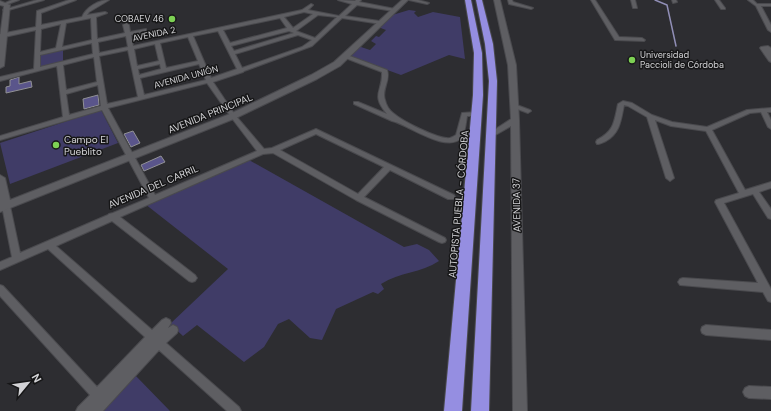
<svg xmlns="http://www.w3.org/2000/svg" width="771" height="411" viewBox="0 0 771 411" font-family="'DM Sans',sans-serif">
<rect width="100%" height="100%" fill="#2d2d31"/>
<!-- green -->
<path fill="#403c67" d="M409 10 416 11 414 13 418 17 433 12 460 17 465 59 449 55 401 75 349 56 358 46 370 50 376 44 371 41 376 36 379 37 386 30 378 27 389 16Z
M63 49V61L39 67V54Z
M101 110 118 143 10 184 0 143Z
M249 160 404 247 417 244 429 250 439 261C421 273 400 272 381 284L384 289 378 294 373 292 336 309 322 340 310 338 289 319 278 324 264 347 244 362 197 325 183 336 170 324 228 269 145 204Z
M134 374 170 411H100Z"/>
<g fill="none" stroke-linecap="round" stroke-linejoin="round">
<!-- stream -->
<path stroke="#908eb6" stroke-width="1.5" d="M655 0 667 5 676 46"/>
</g>
<!-- building -->
<path fill="#5a558b" stroke="#919195" d="M19 77V84L31 81 32 87 6 93V87L10 86V80Z
M98 95 99 105 84 109 83 99Z
M133 131 140 143 131 147 124 134Z
M161 156 165 162 144 171 141 165Z"/>
<g fill="none" stroke-linecap="round" stroke-linejoin="round">
<!-- minor casing -->
<g stroke="#4a4a4e" stroke-width="2">
<path id="minor" d="M12 0H19L5 5 3 4Z
M37 0H44L5 11 3 10Z
M69 0H76L41 13V25L82 17C86 7 99 0 109 0L89 12 87 15 105 12 107 13 96 17 97 39 125 33 123 25 126 23 129 25 130 32 146 29V31L131 35 133 46 302 10 311 4 313 5 308 10 339 16 352 4 338 0 355 1 356 0H361L359 2 395 9V11H393L357 5 345 16 379 21 381 22V24L342 18 312 46 244 71 243 72 213 82 235 115 264 149 272 148 316 129 454 195 455 197 454 199H448L390 170 364 197 445 238 446 240 445 242 442 243 439 242 356 200 273 153 263 154 120 217 195 275 197 278 195 281 192 282 189 281 112 221 56 246 152 330 162 320 166 318 170 320 171 323 168 328 173 325 177 327 178 330 177 333 166 343 239 407 241 411H227L159 350 103 411H76L78 407 90 395 0 296V285L3 286 97 387 145 337 48 249 0 270V262L12 257 2 206 6 203 10 206 20 253 108 215 109 214 113 213 149 198 102 110 0 140V136L63 117 57 66 0 81V77L34 69 36 30 0 38V34L36 27 37 11ZM304 12 313 14 293 28 284 17ZM318 15 337 17 315 38 296 31ZM91 18 92 40 62 47 66 23ZM280 18 287 28 230 43 223 30ZM61 24 56 48 40 52 41 29ZM218 31 237 69 211 78 193 36ZM289 31 294 33 234 51 231 46ZM298 35 312 40 302 47 242 68 235 54ZM126 36 128 47 99 53 98 42ZM188 37 198 61 166 68 160 43ZM92 43 93 54 40 67V55ZM155 44 159 61 137 66 134 49ZM128 50 138 97 107 104 99 56ZM94 57 97 82 66 90 63 65ZM160 64 161 69 139 75 138 69ZM199 64 206 80 144 95 140 78ZM207 83 231 117 257 151 155 195 108 108ZM98 85 101 106 69 115 66 94ZM316 134 384 167 358 194 280 150Z
M409 0H418L429 3 427 4Z
M508 0H512L513 2 533 8 531 9 509 4Z
M591 0H595L619 37 642 38 645 40 644 41 615 40Z
M631 0H635L637 8H633Z
M672 0H676L677 2 673 3Z
M715 0H719L725 8V9H721Z
M748 0H753L757 4H771V6H761L771 25V32L768 30 756 6Z
M761 47 768 46 771 48V62L769 61 760 48Z
M343 55H347L387 70C391 80 381 90 385 100 386 105 389 110 393 113 402 121 439 140 450 138 453 137 454 136 456 135L462 113 477 112 480 114 477 116H467C466 122 465 133 462 137 448 155 407 124 392 121L354 104V102H358L387 114C370 94 383 92 382 72L343 57Z
M623 101 632 103 652 115 672 122 707 127 747 110 771 108V112H767L771 120V129L768 127 761 112 750 113 712 130 745 190 771 182V188L759 192 771 209V219L768 218 753 194 724 203 771 289V302L768 301 763 292 680 285 678 282 680 279 683 278 758 283 715 202 716 200 739 193 706 131 671 126 655 120 674 178 670 181 666 178 647 117 628 106 624 105C621 120 620 133 606 141 602 143 600 144 597 144L596 142 597 140C614 131 614 123 618 104Z
M514 104 530 110 531 111 528 113 512 107V105Z
M706 325 771 330V340L706 335 702 333 701 330 702 327Z
M749 386 771 387V399L749 398 745 396 743 392 745 388Z"/>
</g>
<!-- tertiary casing -->
<g stroke="#4a4a4e" stroke-width="2">
<path id="tertiary" d="M402 0H408L340 66 317 79 236 118 0 212V175L5 178 10 200 230 114 311 75 334 62Z
M494 0H500L516 65 519 120 527 411H513L511 126 492 137 488 134 511 119 508 65Z
M0 1 10 5 4 66 0 68V37L4 6 0 5Z"/>
</g>
<!-- motorway casing -->
<g stroke="#4a4a4e" stroke-width="2">
<path id="motorway" d="M465 0H471L482 53 483 95 462 411H444L473 95 474 53Z
M476 0H482L493 44 497 81 489 411H471L489 81 485 44Z"/>
</g>
<!-- minor -->
<use href="#minor" fill="#5e5e62" fill-rule="evenodd"/>
<!-- tertiary -->
<use href="#tertiary" fill="#5e5e62" fill-rule="evenodd"/>
<!-- motorway -->
<use href="#motorway" fill="#958ee1" fill-rule="evenodd"/>
</g>
<!-- markers -->
<g fill="#7dd154" stroke="#161617" stroke-width="1.5">
<circle cx="172" cy="19" r="4"/>
<circle cx="632" cy="60" r="4"/>
<circle cx="56" cy="145" r="4"/>
</g>
<g text-anchor="middle" stroke-width="3" stroke-linejoin="round" paint-order="stroke">
<!-- far-poi labels -->
<g font-size="9" fill="#d3d3d6" stroke="#161617" text-anchor="end">
<text x="164" y="22">COBAEV 46</text>
<text x="640" y="58" text-anchor="start">Universidad<tspan x="640" dy="10">Paccioli de Córdoba</tspan></text>
</g>
<!-- far-street labels -->
<g font-size="9" fill="#d3d3d6" stroke="#161617">
<text transform="translate(154 34) rotate(-12)" y="3">AVENIDA 2</text>
<text transform="translate(186 77) rotate(-15)" y="3">AVENIDA UNIÓN</text>
</g>
<!-- street labels -->
<g font-size="10" fill="#d3d3d6" stroke="#161617">
<text transform="translate(210 113) rotate(-22)" y="4">AVENIDA PRINCIPAL</text>
<text transform="translate(153 186) rotate(-23)" y="4">AVENIDA DEL CARRIL</text>
<text transform="translate(458 204) rotate(-85)" y="4">AUTOPISTA PUEBLA - CÓRDOBA</text>
<text transform="translate(516 205) rotate(-91)" y="4">AVENIDA 37</text>
</g>
<!-- poi labels -->
<g font-size="10" fill="#d3d3d6" stroke="#161617" text-anchor="start">
<text x="64" y="143">Campo El<tspan x="64" dy="12">Pueblito</tspan></text>
</g>
</g>
<!-- north arrow -->
<g transform="translate(28 383) rotate(61)" stroke="#161617" stroke-width="3" paint-order="stroke">
<path d="M0-3L7 15L0 10L-7 15Z" fill="#d3d3d6"/>
<text y="-6" font-size="11" font-weight="bold" text-anchor="middle" fill="#d3d3d6">N</text>
</g>
</svg>
